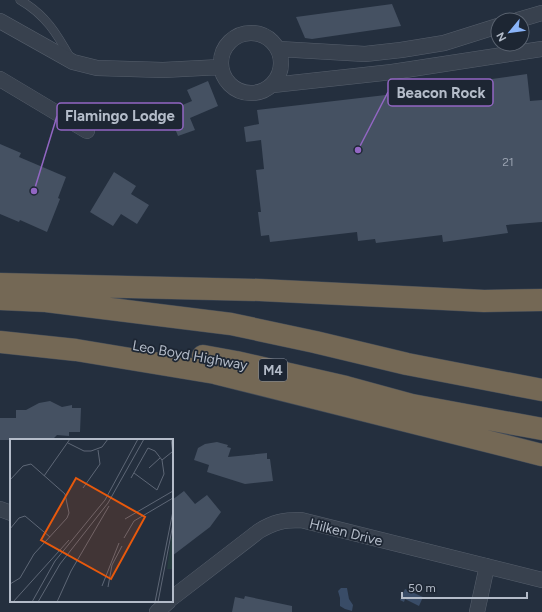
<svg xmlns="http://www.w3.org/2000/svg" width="542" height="612" viewBox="0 0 542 612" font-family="Figtree,sans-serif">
<rect width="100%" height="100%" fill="#242f3e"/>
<!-- water -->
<path fill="#394c67" d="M341 588H347L349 599 353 605 352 611 345 609 340 606V598L338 591Z
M405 589 423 597 419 606 405 599 404 602 400 600Z"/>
<!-- building -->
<path fill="#455162" d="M392 4 401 26 312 39 305 38 296 17Z
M527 74 530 101 542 100V222L506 225 508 233 443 242 442 235 376 243 375 239 358 241 357 232 270 242 269 235 261 236 258 212H261L256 170 264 169 261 140 246 142 244 127 259 124 257 110 463 86V83Z
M208 81 218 106 190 118 195 130 178 136 168 111 192 101 187 90Z
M0 144 21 153 19 157 66 177 58 198 60 199 47 232 20 220 19 222 0 214Z
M114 172 136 186 131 194 149 205 137 224 121 214 113 226 90 212Z
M50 401 62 407 72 405V408H81L80 432H69V436L57 435 52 440H0V418H16V410H26L39 403Z
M217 442 228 445 227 447 231 448 228 457 267 453V459H270L273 481 245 484 207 472 209 465 194 460 198 448 205 444Z
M184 491 195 504 207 495 221 512 210 527 172 556V500Z
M245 596 292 606V612H232L235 597 244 599Z"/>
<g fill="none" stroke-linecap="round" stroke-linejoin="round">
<!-- lane casing -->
<g stroke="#565f6c" stroke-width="9">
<path id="lane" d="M20 0C46 15 57 34 71 59"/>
</g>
<!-- street casing -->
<g stroke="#565f6c" stroke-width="16">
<path id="street" d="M518 20 542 13
M0 21 73 62 97 68 163 70 221 67
M221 63a30 30 0 1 1 60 0a30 30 0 1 1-60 0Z
M279 49 365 54 401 50 444 43 498 26
M0 79 87 131
M273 85 392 72 542 49
M0 509 11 513
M172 598 259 531C274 522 283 520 301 520L542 580
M157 612 169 601
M477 612 487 566"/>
</g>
<!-- highway casing -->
<g stroke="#434c59" stroke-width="23">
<path id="highway" d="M0 284 260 290 484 301 542 300
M0 299 46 301 231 324 315 342 407 364 542 390
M0 342 76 350 215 373 542 455
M203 356 236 362 346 387 412 405 542 429"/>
</g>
<!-- lane -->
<use href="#lane" stroke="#38414e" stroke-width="8"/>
<!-- street -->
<use href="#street" stroke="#38414e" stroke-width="15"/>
<!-- highway -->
<use href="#highway" stroke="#746855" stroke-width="22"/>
</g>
<g text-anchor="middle" stroke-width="3.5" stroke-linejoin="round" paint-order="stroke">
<!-- number labels -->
<g font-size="12" fill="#98a1af">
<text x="508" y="166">21</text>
</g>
<!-- shield labels -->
<rect fill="#1d2633" stroke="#878f9c" stroke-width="1" x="259" y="359" width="28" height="22" rx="3"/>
<g font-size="13" font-weight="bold" fill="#b4bcc9">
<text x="273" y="375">M4</text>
</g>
<!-- street labels -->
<g font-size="14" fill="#b4bcc9" stroke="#1d2633">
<text transform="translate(190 355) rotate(10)" y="5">Leo Boyd Highway</text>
<text transform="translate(346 532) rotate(14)" y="5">Hilken Drive</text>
</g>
</g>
<!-- overview -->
<g transform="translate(10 439)">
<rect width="163" height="163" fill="#242f3e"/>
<path d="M163 98V130H157L161 99Z" fill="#263c3f"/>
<path fill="none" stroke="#5e6776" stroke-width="1" d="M161 0 163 15M58 4 74 12H81L92 8 98 0M139 29 150 19M124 34 147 51 154 35 152 21 162 13M34 37 60 0M121 39 138 9 145 12 152 21M0 41 13 27 21 25 55 55 59 74 57 79 24 115 10 139 0 145M73 49 90 25 88 11M115 80 163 52M0 90 9 79 15 77 40 98M114 99 124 82 163 59M92 147 109 104M98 148 102 126 112 107M3 163 59 101M22 163 45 122 95 61 128 0M28 163 50 125 98 64 134 0M47 163 61 132 99 67M145 163 163 72M148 163 163 85"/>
<path fill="#e8590c" fill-opacity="0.15" stroke="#e8590c" stroke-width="2" d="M66 39 135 78 101 140 31 101Z"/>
<rect width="163" height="163" fill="none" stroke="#b4bcc9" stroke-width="2"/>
</g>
<!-- callouts -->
<path fill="none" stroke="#9266c3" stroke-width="1.5" d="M358 150L388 92M34 191L57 116"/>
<g fill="#9266c3" stroke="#1d2633" stroke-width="1.5">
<circle cx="358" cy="150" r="4"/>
<circle cx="34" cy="191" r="4"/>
</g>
<g fill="#1d2633" stroke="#9266c3" stroke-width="1.5">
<rect x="388" y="79" width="105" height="27" rx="4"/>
<rect x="57" y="103" width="126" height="27" rx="4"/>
</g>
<g font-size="15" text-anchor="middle" font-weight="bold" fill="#b4bcc9">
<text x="441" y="98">Beacon Rock</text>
<text x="120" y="121">Flamingo Lodge</text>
</g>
<!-- north arrow -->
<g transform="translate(510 32) rotate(241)"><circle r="19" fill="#1d2633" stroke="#59626f"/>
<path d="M0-3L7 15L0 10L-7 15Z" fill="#8ab4f8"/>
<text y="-6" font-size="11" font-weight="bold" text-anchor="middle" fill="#b4bcc9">N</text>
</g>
<!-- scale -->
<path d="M402 592v6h125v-6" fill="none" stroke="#b4bcc9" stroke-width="2"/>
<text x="408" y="592" font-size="12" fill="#b4bcc9" stroke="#1d2633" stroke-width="3" paint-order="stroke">50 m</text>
</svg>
